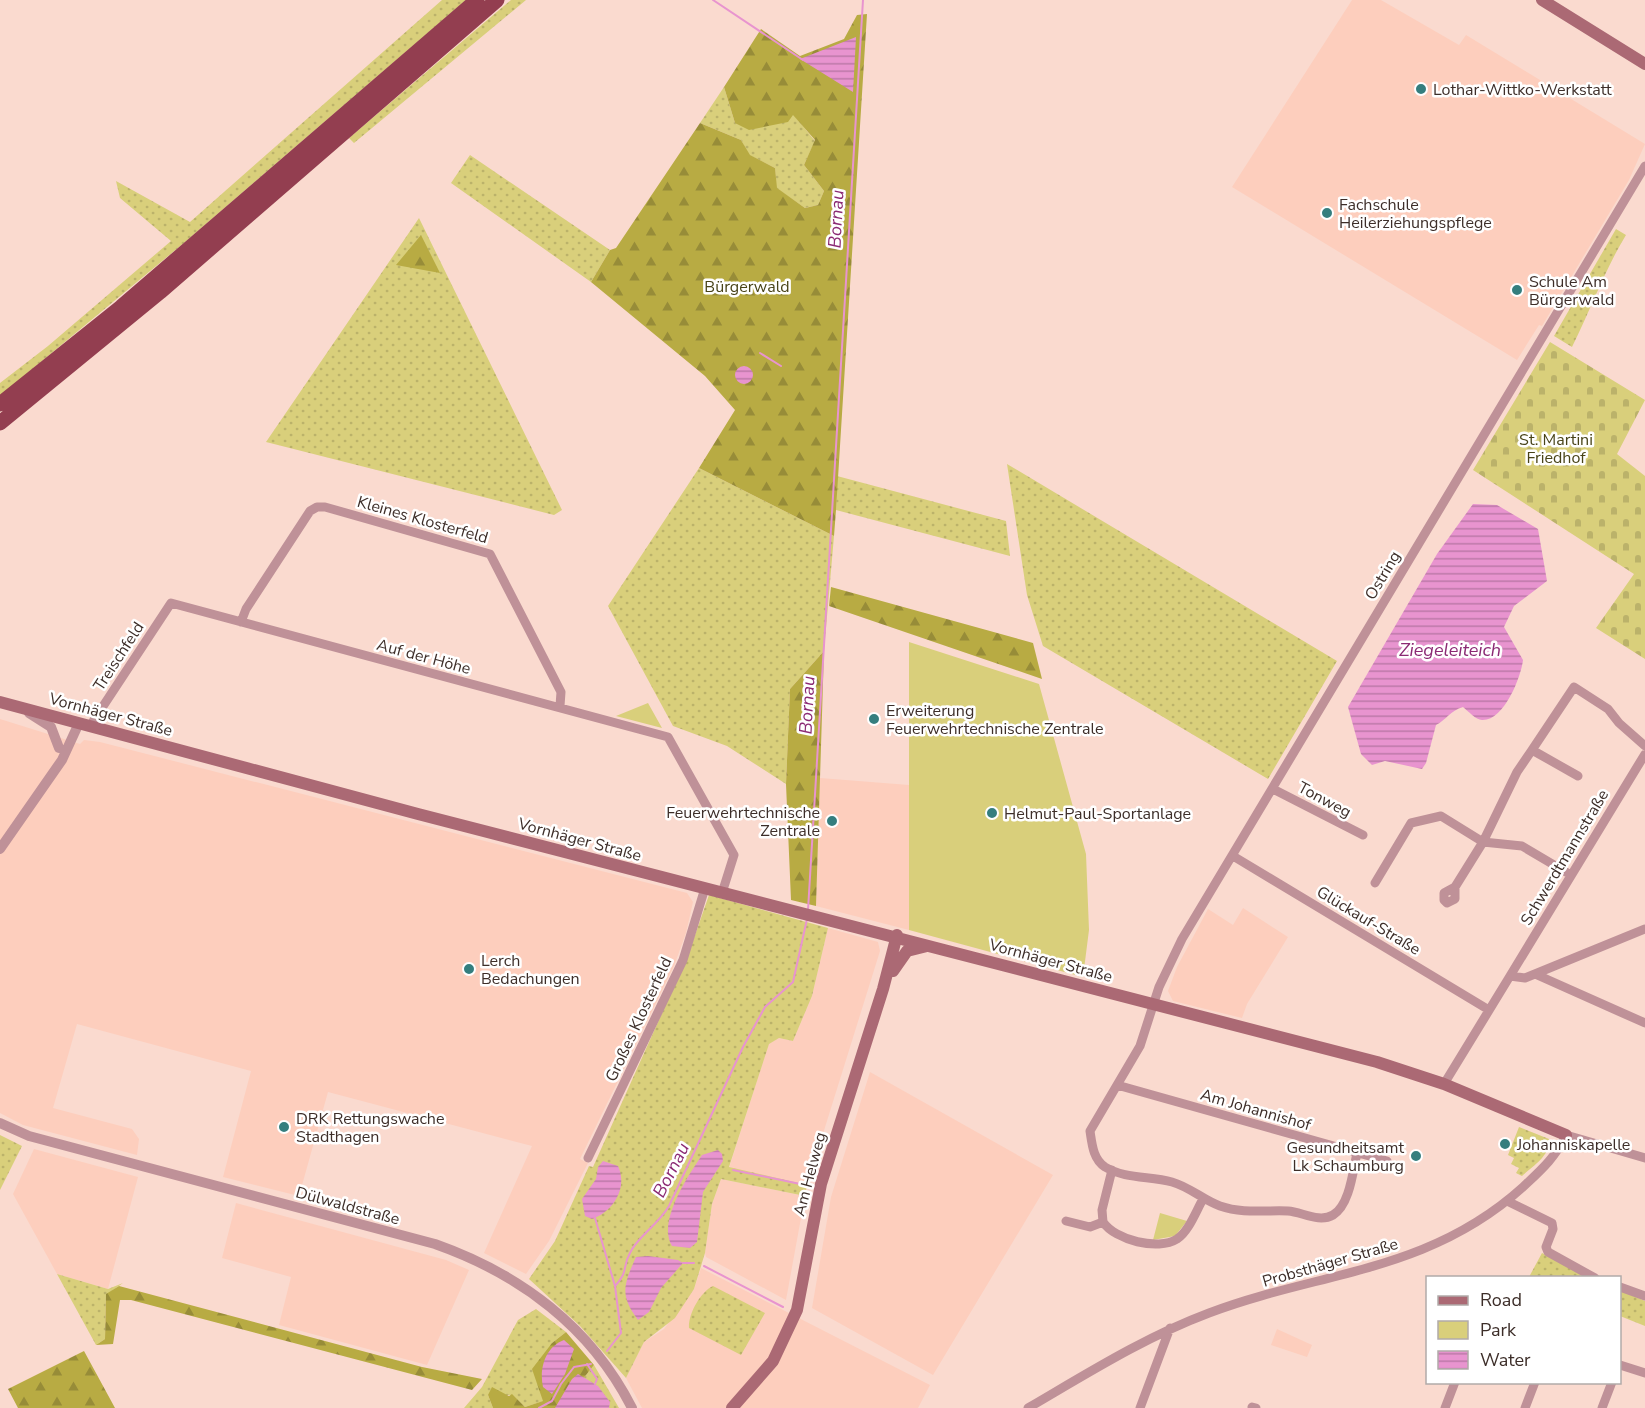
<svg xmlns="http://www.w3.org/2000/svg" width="1645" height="1408" viewBox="0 0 1645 1408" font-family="'Nunito Sans',sans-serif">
<defs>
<pattern id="grass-dots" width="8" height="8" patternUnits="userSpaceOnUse" patternTransform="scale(1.5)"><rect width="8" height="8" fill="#d9cf7b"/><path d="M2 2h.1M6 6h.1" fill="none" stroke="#bbb26a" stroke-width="1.8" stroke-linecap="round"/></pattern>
<pattern id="forest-firs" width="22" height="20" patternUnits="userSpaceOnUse" patternTransform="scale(1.5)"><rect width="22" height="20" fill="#b8ab43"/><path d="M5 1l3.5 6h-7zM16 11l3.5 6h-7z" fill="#978c38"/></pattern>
<pattern id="cemetery-stones" width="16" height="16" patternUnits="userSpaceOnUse" patternTransform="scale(1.5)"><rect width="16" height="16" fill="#d9cf7b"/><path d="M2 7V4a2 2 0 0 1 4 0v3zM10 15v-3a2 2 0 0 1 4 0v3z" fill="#bbb26a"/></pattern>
<pattern id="water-rules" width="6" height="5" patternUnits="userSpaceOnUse" patternTransform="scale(1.5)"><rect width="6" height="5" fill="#e894cf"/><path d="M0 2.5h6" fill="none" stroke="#bd79a8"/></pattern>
</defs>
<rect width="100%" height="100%" fill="#fadacf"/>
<!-- built -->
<path fill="#fdcebd" d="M1352 0H1381L1459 45 1466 35 1645 144 1629 180 1542 326 1539 325 1517 360 1232 187Z
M0 719 80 744 84 740 100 742 687 893 693 902 686 933 674 966 580 1159 588 1163 549 1241 526 1274 484 1253 532 1146 328 1092 299 1196 223 1177 251 1071 77 1024 53 1108 132 1129 139 1139 137 1155 23 1125 0 1113Z
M820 778 909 785V930L816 906Z
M1243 908 1288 937 1247 1004 1242 1018 1173 1001 1168 991 1177 967 1208 909 1233 925Z
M828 928 878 942 880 951 807 1185 729 1168 769 1043 779 1038 793 1041 812 996Z
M870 1072 1053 1175 933 1375 812 1308 831 1197Z
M34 1149 138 1177 108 1289 57 1274 13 1194Z
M721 1179 805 1196 786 1300 706 1257 705 1253 712 1204Z
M236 1203 446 1260 469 1270 427 1365 279 1325 291 1277 222 1258Z
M701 1268 930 1385 918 1408H642L626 1378 644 1342 664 1329 694 1289Z
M1277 1329 1312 1345 1307 1357 1271 1345Z"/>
<!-- grass -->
<path fill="url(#grass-dots)" d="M442 0H466L185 242 0 396V383L48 346 171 241 120 198 116 181 190 222Z
M511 0H526L354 143 349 138Z
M724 87 735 123 793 114 815 141 804 165 824 191 818 205 805 208 776 188 775 168 749 155 741 140 700 123Z
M470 155 610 250 591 282 451 183Z
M419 218 562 510 554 515 266 442Z
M1616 229 1626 235C1604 271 1591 309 1572 347L1554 336Z
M1007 464 1337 661 1268 779 1043 646 1027 595Z
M699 468 834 536 824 651 790 689 786 784 727 746 673 726 608 606Z
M837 476 1006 521 1010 556 836 510Z
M709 895 828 928 812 996 793 1041 779 1038 769 1044 729 1167 807 1185 805 1196 721 1179 712 1204 705 1253 694 1289 675 1318 644 1342 626 1378 580 1326 529 1279 555 1241 589 1166 593 1167 688 955Z
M1519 1127 1549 1139C1551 1155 1533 1166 1522 1176L1516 1173 1519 1168 1511 1164 1514 1158 1508 1155Z
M0 1135 22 1146 0 1190Z
M1542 1253 1587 1277H1529Z
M57 1274 108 1289 123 1283 106 1295 105 1339 96 1345Z
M713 1286 765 1313 741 1355 689 1328C688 1315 700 1292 713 1286Z
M1620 1290 1645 1301V1326L1620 1316Z
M536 1309 566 1332 552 1343 544 1401 525 1407 512 1395H488L493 1408H464L482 1387 518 1320Z
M594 1365 619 1408H560Z"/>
<!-- forest -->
<path fill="url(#forest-firs)" d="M867 14 836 510 834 536 699 468 735 410 705 376 591 282 610 250 616 248 700 123 741 140 750 155 775 168 777 188 805 208 818 205 824 191 804 165 815 140 793 115 788 122 749 130 735 123 724 87 761 29 800 56 844 39 857 15Z
M421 235 440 273 396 265Z
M831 587 1033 643 1042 679 829 606Z
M824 651 816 906 791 900 786 784 790 689Z
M119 1286 422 1367 482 1379 472 1390 131 1300H120L113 1344 96 1345 105 1339 106 1294Z
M566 1332 594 1365 560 1408H493L488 1395 492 1387 509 1396 512 1394 525 1407 543 1401 532 1369 552 1343Z
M84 1351 115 1408H18L8 1389Z"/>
<!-- cemetery -->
<path fill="url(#cemetery-stones)" d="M1550 342 1645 400 1617 454 1645 476V659L1596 628 1634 574 1473 470Z"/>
<!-- park -->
<path fill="#d9cf7b" d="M909 642 1039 684 1086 854 1089 930 1083 977 909 930Z
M648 703 662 728 616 716Z
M1160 1213 1187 1221 1175 1236 1153 1240Z"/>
<!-- water -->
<path fill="url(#water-rules)" d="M856 37 853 92 800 59Z
M735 375a9 9 0 1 1 18 0a9 9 0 1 1-18 0Z
M1473 504 1497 505 1538 529 1547 581 1514 606 1504 627 1523 660C1521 677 1504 721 1482 720 1476 720 1468 711 1463 707 1451 710 1446 720 1436 725L1426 763 1422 769 1385 761 1372 765 1361 754 1348 707 1437 554Z
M718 1150 722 1154 723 1161 703 1192 697 1242 690 1248 672 1246C657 1222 688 1176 702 1155Z
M603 1161 618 1166C628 1187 614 1211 592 1219L585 1216 582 1199 596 1179 598 1167Z
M648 1256 678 1260 683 1263 661 1288 649 1312 638 1320C619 1295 624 1284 636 1257Z
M564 1340 574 1349 565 1374 552 1394 543 1387C539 1369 545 1347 564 1340Z
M578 1374 598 1386 610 1402 609 1408H555L572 1379Z"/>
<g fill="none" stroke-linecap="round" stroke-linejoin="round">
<!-- stream -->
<path stroke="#e894cf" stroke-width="2" d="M713 0 803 60
M760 353 781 366
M808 910 863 0
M733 1170 805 1185
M595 1218 615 1286
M683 1263H694
M704 1266 783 1307
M607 1351 621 1333 615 1286C629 1271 622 1267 630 1253 637 1237 658 1225 669 1206L743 1047 765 1007 793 982 807 919
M587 1364 597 1379 595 1384
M539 1408 552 1401 561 1384 574 1367 591 1364"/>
<!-- minor -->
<path stroke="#bf9198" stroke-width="9" d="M241 622 246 609 310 511 317 507H325L490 554 561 692 560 706
M90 726 171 603 668 737 734 855 722 893
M1532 750 1574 687 1608 709 1619 723 1645 746
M1273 789 1363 835
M1233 856 1489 1010
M1375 883 1411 823 1441 816 1483 842 1522 846 1571 875
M1455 887V899L1447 903 1444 900V893L1455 887 1483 842 1517 772 1532 750 1578 776
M1535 974 1645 1023
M1510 976 1645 754
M1444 1084 1510 976 1525 978 1645 929
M1117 1085 1387 1161
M1357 1153C1353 1170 1350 1205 1333 1215 1319 1223 1302 1212 1288 1211 1265 1210 1243 1214 1220 1206 1203 1200 1190 1187 1172 1182 1150 1176 1125 1179 1105 1167 1093 1159 1092 1144 1090 1131L1140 1046 1159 987 1182 939 1645 166
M588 1158 683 960 705 888
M1112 1170 1102 1210 1103 1222C1115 1240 1158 1251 1177 1239 1189 1231 1196 1211 1203 1199
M1507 1201 1552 1223 1553 1229 1546 1247 1548 1252 1595 1278
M1066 1221 1090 1227 1103 1222
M1620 1287 1645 1296
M1620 1365 1645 1373
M1252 1407 1256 1408
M1028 1408C1088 1373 1145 1337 1209 1313 1320 1271 1428 1273 1523 1187 1540 1171 1556 1157 1566 1135L1645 1158
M1140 1408 1170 1328
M1445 1408 1455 1382
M1525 1408 1535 1382
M1602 1408 1612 1382"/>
<!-- tertiary -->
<path stroke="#bf9198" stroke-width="10" d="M29 713 51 727 59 748
M0 849 62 760 79 723
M0 1123 29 1136 435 1244C520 1274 591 1327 632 1408"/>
<!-- secondary -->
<path stroke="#ab6974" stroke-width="12" d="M1542 0 1645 64
M0 702 418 814 1377 1062 1444 1084 1566 1135
M893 971 907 951 927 946
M732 1408 773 1361 797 1310 821 1184 883 989 897 935"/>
<!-- trunk -->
<path stroke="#933e50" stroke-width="15" d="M0 404 121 307 477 0
M0 423 160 292 497 0"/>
</g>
<!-- markers -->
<g fill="#357e7e" stroke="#fff" stroke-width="2">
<circle cx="1421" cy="89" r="6"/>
<circle cx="1327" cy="213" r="6"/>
<circle cx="1517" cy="290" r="6"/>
<circle cx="874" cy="719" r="6"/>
<circle cx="992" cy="813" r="6"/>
<circle cx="832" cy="821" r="6"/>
<circle cx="469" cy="969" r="6"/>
<circle cx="284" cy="1127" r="6"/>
<circle cx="1505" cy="1144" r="6"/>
<circle cx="1416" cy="1156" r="6"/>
</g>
<g text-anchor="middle" stroke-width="5" stroke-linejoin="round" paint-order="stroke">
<!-- poi labels -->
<g font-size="16" fill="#3d2e29" stroke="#fff" text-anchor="start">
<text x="1433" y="95">Lothar-Wittko-Werkstatt</text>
<text x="1339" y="210">Fachschule<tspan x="1339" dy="18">Heilerziehungspflege</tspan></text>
<text x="1529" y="287">Schule Am<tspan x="1529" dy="18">Bürgerwald</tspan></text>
<text x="886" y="716">Erweiterung<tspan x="886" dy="18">Feuerwehrtechnische Zentrale</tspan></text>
<text x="820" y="818" text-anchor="end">Feuerwehrtechnische<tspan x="820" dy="18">Zentrale</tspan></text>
<text x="1004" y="819">Helmut-Paul-Sportanlage</text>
<text x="481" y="966">Lerch<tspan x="481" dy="18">Bedachungen</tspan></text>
<text x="296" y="1124">DRK Rettungswache<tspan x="296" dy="18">Stadthagen</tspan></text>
<text x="1517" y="1150">Johanniskapelle</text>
<text x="1404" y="1153" text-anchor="end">Gesundheitsamt<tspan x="1404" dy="18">Lk Schaumburg</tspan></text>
</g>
<!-- park labels -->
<g font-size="16" fill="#484318" stroke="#fff">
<text x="747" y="292">Bürgerwald</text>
<text x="1556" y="445">St. Martini<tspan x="1556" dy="18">Friedhof</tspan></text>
</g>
<!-- street labels -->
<g font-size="16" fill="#3d2e29" stroke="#fff">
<text transform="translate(423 519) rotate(16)" y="6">Kleines Klosterfeld</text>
<text transform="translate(1382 575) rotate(-59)" y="6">Ostring</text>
<text transform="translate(118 656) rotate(-57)" y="6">Treischfeld</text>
<text transform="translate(424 656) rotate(15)" y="6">Auf der Höhe</text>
<text transform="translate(111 714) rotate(15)" y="6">Vornhäger Straße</text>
<text transform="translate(1325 799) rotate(28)" y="6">Tonweg</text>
<text transform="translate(580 839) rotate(15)" y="6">Vornhäger Straße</text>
<text transform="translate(1564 857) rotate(-59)" y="6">Schwerdtmannstraße</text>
<text transform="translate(1369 920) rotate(31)" y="6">Glückauf-Straße</text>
<text transform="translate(1051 960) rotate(15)" y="6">Vornhäger Straße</text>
<text transform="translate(638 1019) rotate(-65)" y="6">Großes Klosterfeld</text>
<text transform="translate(1256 1109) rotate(16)" y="6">Am Johannishof</text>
<text transform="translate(809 1174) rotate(-75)" y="6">Am Helweg</text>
<text transform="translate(348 1205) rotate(15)" y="6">Dülwaldstraße</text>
<text transform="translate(1330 1262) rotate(-16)" y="6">Probsthäger Straße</text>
</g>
<!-- water labels -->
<g font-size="18" font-style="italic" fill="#8b2a74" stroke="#fff">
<text transform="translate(836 219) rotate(-87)" y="6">Bornau</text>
<text x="1450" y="656">Ziegeleiteich</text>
<text transform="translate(807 705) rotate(-87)" y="6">Bornau</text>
<text transform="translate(671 1170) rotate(-63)" y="6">Bornau</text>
</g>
</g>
<!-- legend -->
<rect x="1426" y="1276" width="195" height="108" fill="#ffffff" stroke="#b1aba9" stroke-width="1.5"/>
<rect x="1438" y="1296" width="30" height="9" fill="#ab6974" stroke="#b1aba9" stroke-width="1.5"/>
<text x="1480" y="1306" font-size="18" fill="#3d2e29">Road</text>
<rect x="1438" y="1321" width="30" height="18" fill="#d9cf7b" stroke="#b1aba9" stroke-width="1.5"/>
<text x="1480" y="1336" font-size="18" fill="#3d2e29">Park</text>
<rect x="1438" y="1351" width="30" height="18" fill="url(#water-rules)" stroke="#b1aba9" stroke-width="1.5"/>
<text x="1480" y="1366" font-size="18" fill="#3d2e29">Water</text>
</svg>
